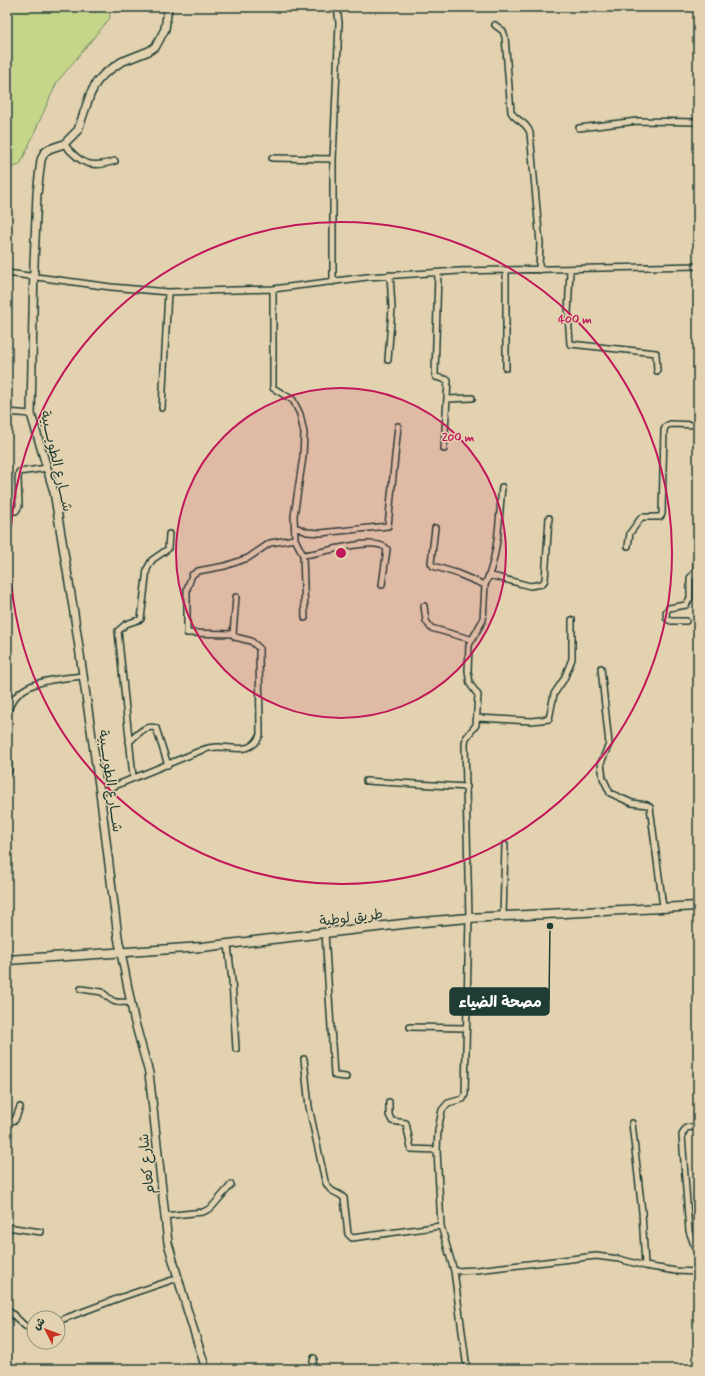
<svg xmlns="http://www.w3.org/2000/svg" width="705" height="1376" viewBox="0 0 705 1376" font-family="Mynerve,'Playpen Sans Arabic',sans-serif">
<rect width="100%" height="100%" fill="#e3d2b0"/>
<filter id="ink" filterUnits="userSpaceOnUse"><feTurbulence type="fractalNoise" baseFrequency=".025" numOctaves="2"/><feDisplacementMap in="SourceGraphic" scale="8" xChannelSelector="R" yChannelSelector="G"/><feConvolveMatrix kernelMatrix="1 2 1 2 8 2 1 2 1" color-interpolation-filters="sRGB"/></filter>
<g filter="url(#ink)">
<!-- green -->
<path fill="#c5d68b" stroke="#728a60" d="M15 7H109L110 18 57 82 20 165 7 169V13Z"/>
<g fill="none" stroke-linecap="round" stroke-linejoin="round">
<!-- street casing -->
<g stroke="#1f3d34" stroke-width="8">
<path id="street" d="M495 25 503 31 505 37 511 112C516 121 527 122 530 133L540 243 539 270
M579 128 637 121 698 122
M64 144C81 164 90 169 115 161
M272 158 333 159
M570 270 568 315 570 344 656 353 657 371
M7 273 111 287 168 292 273 289 367 277 459 271 698 266
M438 274 435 375 436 377 448 380 444 449
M333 282V159L339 23 337 7
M273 289V388L293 400 300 414 304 433 303 457 294 516 295 539 303 555 305 618
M388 360 392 308 390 275
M506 368V270
M447 399 472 398
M162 408 168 292
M7 412 31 414
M7 511H16L19 506 18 478 19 472 47 468
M295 527 307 532 321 533 388 526 398 426
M435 528 431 563 433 566 456 573 485 585 483 620 469 645 468 671 470 684 478 695 476 725 466 738 465 743 469 918 465 1094 463 1099 448 1103 442 1110 438 1130 437 1150 441 1226 454 1271 467 1369
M628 546 630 533 641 518 643 517H660L662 514 664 430 666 426 670 424 698 425
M303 555C321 554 375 535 387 549L382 585
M489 575C499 547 499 516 502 487
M485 585 489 575 530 586 542 584 545 580 549 518
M424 606 426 621 431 628 470 639
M686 621H671L667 619 666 612 669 608 686 605 690 598V578L696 571 698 533
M233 634 187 633V589L192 575 198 571 225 566 248 558 270 543 295 539
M601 668 609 744 601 763 603 778 610 793 632 803 647 805 650 807 663 907
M7 715C14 680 54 679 83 676
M478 718 532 721 549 719 554 694 564 679 572 659V620
M129 742C137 735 145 724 156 728L168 765
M7 749 9 770 7 775
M133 777 118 631 126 624 141 619 147 569 152 560 168 549 169 534
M366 781 467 787
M100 792 202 750C207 748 212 747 218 747 234 747 252 755 260 735L259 648 251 641 235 637 233 634 236 597
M503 916 505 845
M325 933 334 1075 336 1076 346 1077
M228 945 232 981 236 1049
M81 989 102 992C114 1003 113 1003 130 1002
M410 1027 466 1028
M304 1059 309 1107 325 1181C331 1195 336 1190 344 1198L348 1234 352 1238 441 1226
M389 1102V1115L392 1121 406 1123 411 1149 437 1150
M7 1122 15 1120 20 1107
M632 1123 642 1212 645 1266
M698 1126 686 1128 682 1135 689 1231 695 1248 698 1250
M164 1216 203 1212 211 1208 231 1185
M7 1227 41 1232
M454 1271 477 1270 596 1256 619 1259 645 1266 676 1271 698 1272
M7 1309 25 1326 34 1328
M58 1321 122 1297 178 1278
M242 1369H250
M311 1369 314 1358"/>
</g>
<!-- secondary casing -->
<g stroke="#1f3d34" stroke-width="10">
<path id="secondary" d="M168 7 165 29 156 46 149 51 121 62 104 74 96 83 90 95 78 130 64 144 49 149 44 153 41 160 37 194 34 263 31 414 54 492 74 613 100 792 118 937 134 1019 149 1073 168 1243 187 1309 206 1369"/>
</g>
<!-- primary casing -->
<g stroke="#1f3d34" stroke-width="11">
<path id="primary" d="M7 960 202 947 411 923 469 918 698 906"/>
</g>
<!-- street -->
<use href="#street" stroke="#e3d2b0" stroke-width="5"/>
<!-- secondary -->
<use href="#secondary" stroke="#e3d2b0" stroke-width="7"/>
<!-- primary -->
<use href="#primary" stroke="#e3d2b0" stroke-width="8"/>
</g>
</g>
<!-- distance rings -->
<circle cx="341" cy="553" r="165" fill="#c2185b" fill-opacity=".12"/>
<g fill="none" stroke="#c2185b" stroke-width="2">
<circle cx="341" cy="553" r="165"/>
<circle cx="341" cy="553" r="331"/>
</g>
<g text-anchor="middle" stroke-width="3" stroke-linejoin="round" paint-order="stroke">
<!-- street labels -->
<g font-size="14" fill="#1f3d34" stroke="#e3d2b0">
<text transform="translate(57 461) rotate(77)" y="5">شــــارع الطويــــبية</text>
<text transform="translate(111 781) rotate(82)" y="5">شــــارع الطويــــبية</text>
<text transform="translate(351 917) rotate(-7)" y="5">طريق لوطية</text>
<text transform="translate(146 1164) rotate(-96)" y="5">شارع كعام</text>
</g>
</g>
<circle cx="341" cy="553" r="6" fill="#c2185b" stroke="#e3d2b0" stroke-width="2"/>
<g font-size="12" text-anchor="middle" font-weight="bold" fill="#c2185b" stroke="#e3d2b0" stroke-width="3" stroke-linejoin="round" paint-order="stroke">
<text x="575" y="323">400 m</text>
<text x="458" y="441">200 m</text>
</g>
<!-- callouts -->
<path fill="none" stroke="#1f3d34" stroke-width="1.5" d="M550 926L549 1001"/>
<circle fill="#1f3d34" stroke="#e3d2b0" stroke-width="1.5" cx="550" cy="926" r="4"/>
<rect fill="#1f3d34" stroke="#1f3d34" stroke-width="1.5" x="450" y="988" width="99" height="27" rx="4"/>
<g font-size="15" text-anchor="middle" font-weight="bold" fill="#fff">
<text x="500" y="1007">مصحة الضياء</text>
</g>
<!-- margin -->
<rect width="705" height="1376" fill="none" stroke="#e3d2b0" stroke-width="24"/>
<rect x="12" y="12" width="681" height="1352" fill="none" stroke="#1f3d34" stroke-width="1.5" filter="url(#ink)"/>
<!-- north arrow -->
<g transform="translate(46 1330) rotate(312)"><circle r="19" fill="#e3d2b0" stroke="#95967e"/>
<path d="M0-3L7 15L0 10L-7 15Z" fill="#c8321e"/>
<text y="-6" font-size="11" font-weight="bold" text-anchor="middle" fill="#1f3d34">ش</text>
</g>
</svg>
